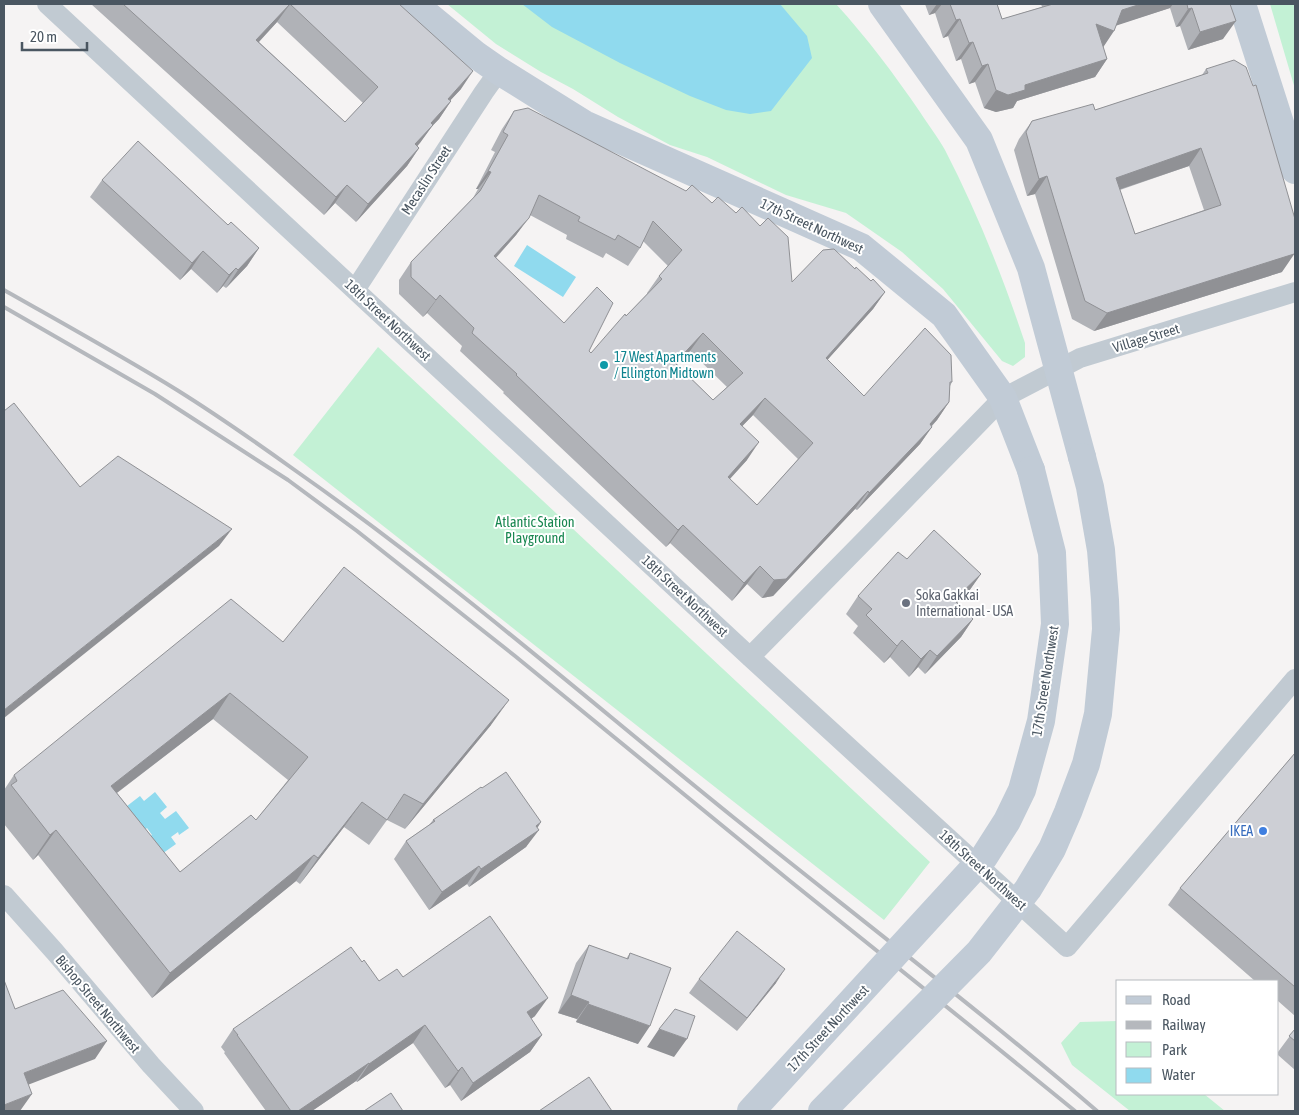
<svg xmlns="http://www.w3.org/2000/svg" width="1299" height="1115" viewBox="0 0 1299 1115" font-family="'Asap Condensed',sans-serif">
<rect width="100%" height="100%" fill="#f5f3f3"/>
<!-- green -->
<path fill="#c3f1d5" d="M447 4H836C867 38 894 74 920 112 928 125 938 137 945 150 977 212 1003 277 1025 343V357L1013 366 1002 361 943 289 902 252 846 213 786 195 707 157 670 145 618 117 573 89 541 72 496 44Z
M1270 4H1295V89Z
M378 347 930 862 884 920 293 455Z
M1118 1021V1094H1204L1225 1111H1130L1072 1065 1061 1043 1080 1022Z"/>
<!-- water -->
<path fill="#90daee" d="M522 4H780L807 36 812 58 771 111 750 114 726 110 690 96 620 63 552 27Z
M527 245 576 277 563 297 514 266Z
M155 792 167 807 160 813 165 819 176 811 189 828 179 835 178 832 171 837 176 844 159 856 146 839 152 835 147 828 136 836 118 813 140 796 144 801Z"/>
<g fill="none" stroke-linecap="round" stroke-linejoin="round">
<!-- street -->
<path stroke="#c1cad2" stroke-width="20" d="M47 4 750 657 1067 947 1295 679
M355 290 484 92 499 71
M750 657 868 537 1003 398 1080 358 1295 292
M4 895 55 952 151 1065 194 1111"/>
<!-- secondary -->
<path stroke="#c1cbd6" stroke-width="28" d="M414 4 476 55 499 71 584 124 861 247 944 315 1003 398 1031 470
M882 4 979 140 1031 268 1082 457
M1242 4 1295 170"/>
<!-- rail -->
<path stroke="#b5b8bd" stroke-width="4" d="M4 290C62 323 120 355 177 390 217 415 257 443 296 471 449 578 589 701 733 817 855 915 979 1010 1097 1111
M4 307 155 394 288 480 357 531 515 656 790 881 968 1024 1075 1111"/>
<!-- secondary-bridge -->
<path stroke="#c1cbd6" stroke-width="28" d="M751 1111 984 857 1007 821 1022 790 1041 721 1055 624 1052 553 1031 470
M822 1111 979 952 1028 889 1052 849 1068 812 1086 764 1098 714 1106 629 1105 600 1101 550 1090 487 1082 457"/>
</g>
<!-- wall -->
<path fill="#b0b2b7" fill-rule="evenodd" d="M91 4H399L461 89 450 100 451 101 439 119 433 125 417 146 419 148 407 166 356 222 335 203 324 215ZM277 22 363 103 345 122 259 42Z
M925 4H997L1002 19 1042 7 1041 4H1230L1223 39 1188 50 1180 26 1176 27 1170 8 1116 25 1103 47 1107 59 1095 77 1017 101 1013 108 996 112 984 108 975 82 969 84 961 59 956 61 948 36 943 38 935 13 929 15Z
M1206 69 1282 272 1094 331 1072 319 1035 194 1027 196 1014 150 1019 139 1032 121 1095 110 1202 75ZM1189 166 1204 210 1135 234 1120 190Z
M514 111 792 282 855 269 885 292 873 309 827 360 864 396 952 382 950 386 949 402 937 420 932 426 920 444 857 510 855 509 773 596 762 598 747 584 732 601 670 543 666 547 503 393 504 392 460 351 462 346 427 313 423 317 399 294V280L411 262 473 198 478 189H476L495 152 491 150 502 129ZM530 215 567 235 566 239 603 258 606 253 628 266 640 248 643 241 668 266 659 276 647 293V294L591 353 496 258 516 235ZM690 351 727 387 713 400 677 365ZM753 415 798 459 757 505 730 479 747 460 742 426Z
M102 180 228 225 259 248 247 266 226 288 223 286 217 293 191 269 180 280 90 197Z
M907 559 981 574 969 591 957 603 973 619 961 637 925 674 918 667 909 677 890 657 884 663 853 633 858 626 846 614 858 596Z
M283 642 491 725 405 829 387 820 369 845 344 827 300 884 296 881 152 998 38 855 33 860 4 824V790L14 775ZM213 719 288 780 256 820 180 872 117 793Z
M1295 753V1016L1278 1001V981H1255L1168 905 1180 888Z
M482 788 541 822 526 847 469 887 467 884 429 910 394 859 406 841 429 825 433 820Z
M589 945 626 959 630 953 638 1044 576 1022 577 1019 558 1013 576 963Z
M362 962 379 981 403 977 535 1016 531 1019 542 1035 530 1052 461 1101 450 1085 445 1088 413 1043 357 1082 356 1081 312 1111H266L224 1053 225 1052 221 1047 233 1029Z
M699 979 776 983 737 1031 689 993Z
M1295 1029V1070L1278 1055V1052Z"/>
<!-- shaded-wall -->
<path fill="#909195" d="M290 4 277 22 244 58 256 40Z
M937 4H942L935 13 929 15Z
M1141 4H1173L1170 8 1109 28 1122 10Z
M1192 8 1180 26 1176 27 1188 9Z
M960 19 948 36 943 38 956 20Z
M1236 21 1223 39 1188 50 1200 32Z
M1096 24 1114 31 1102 49Z
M973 42 961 59 956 61 969 43Z
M1107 59 1095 77 1017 101 1013 108 996 112 984 108 996 90 1025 85Z
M988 64 975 82 969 84 982 66Z
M473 71 461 89 436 116 448 99Z
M451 101 439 119 418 141 431 123Z
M433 125 420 143 403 162 415 144Z
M419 148 407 166 356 222 368 204Z
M1201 148 1189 166 1103 195 1116 178Z
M488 171 491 172 478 189H476Z
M1047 176 1035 194 1027 196 1039 179Z
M347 185 335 203 324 215 336 197Z
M529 218 516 235 481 274 494 256Z
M259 248 247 266 226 288 238 270Z
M203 251 191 269 180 280 192 263Z
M1295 253 1282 272 1094 331 1107 313Z
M236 268 223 286 217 293 229 275Z
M885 292 873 309 813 376 826 358Z
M440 295 427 313 423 317 436 300Z
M703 333 690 351 662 380 675 363Z
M765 398 753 415 727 442 740 424Z
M949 402 937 420 917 441 930 424Z
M932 427 920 444 857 510 869 493Z
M759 442 747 460 715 495 728 477Z
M868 491 855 509 773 596 762 598 774 580Z
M683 525 670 543 666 547 678 530Z
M232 529 219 546 4 718V710Z
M760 566 747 584 732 601 744 583Z
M981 574 969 591 942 618 954 600Z
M973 619 961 637 925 674 937 656Z
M902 640 890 657 884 663 897 646Z
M930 650 918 667 909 677 921 659Z
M230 693 213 719 93 811 111 786Z
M509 700 491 725 405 829 423 804Z
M362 802 344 827 300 884 318 858Z
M541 822 533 834 539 830 526 847 469 887 481 869Z
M56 830 38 855 33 860 50 835Z
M314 855 296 881 152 998 170 973Z
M479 866 467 884 429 910 442 892Z
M785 969 776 983 737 1031 747 1018Z
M571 995 589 1002 577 1019 558 1013Z
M548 998 535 1016 515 1030 527 1012Z
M588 1004 650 1026 638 1044 576 1022Z
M425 1025 413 1043 357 1082 369 1064Z
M659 1029 687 1039 674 1057 647 1047Z
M542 1035 530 1052 461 1101 473 1083Z
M107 1041 95 1059 12 1091 24 1073Z
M369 1063 356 1081 312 1111H298Z
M462 1067 450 1085 445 1088 458 1071Z
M32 1094 20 1111H4V1105Z"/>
<!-- building -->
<path fill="#cdcfd5" stroke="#909195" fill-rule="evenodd" d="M123 4H399L473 71 448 99 451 101 431 123 433 125 415 144 419 148 368 204 347 185 336 197ZM290 4 378 87 345 122 256 40Z
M950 4H997L1002 19 1053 4H1141L1122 10 1114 31 1096 24 1107 59 1025 85V90L1008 95 996 90 988 64 982 66 973 42 969 43 960 19 956 20Z
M1187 4H1230L1236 21 1200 32 1192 8 1188 9Z
M1234 60 1246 67 1253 86 1256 85 1295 219V253L1294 254 1107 313 1085 301 1047 176 1039 179 1026 132 1032 121 1093 104 1095 110 1208 73 1206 69ZM1201 148 1221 205 1135 234 1116 178Z
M528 108 686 191 692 185 712 203 718 197 736 213 742 207 760 226 768 218 788 237 792 282 823 250 834 249 855 269 856 267 871 281 873 279 885 292 826 358 864 396 925 328 951 355 952 382H950L949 402 930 424 932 427 869 493 868 491 786 579 774 580 760 566 744 583 683 525 678 530 516 375 517 374 472 333 474 328 440 295 436 300 411 277V262L480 191 491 172 488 171 508 135 503 132 514 111ZM539 195 580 217 578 221 615 240 618 235 640 248 653 221 682 250 659 276 662 279 626 316 625 314 591 353 589 351 613 303 597 287 564 323 494 256 529 218ZM703 333 743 373 713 400 675 363ZM765 398 813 443 757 505 728 477 759 442 740 424Z
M138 141 228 225 231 222 259 248 238 270 236 268 229 275 203 251 192 263 102 180Z
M14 403 80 487 118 456 232 529 4 710V411Z
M934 530 981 574 954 600 973 619 937 656 930 650 921 659 902 640 897 646 866 615 872 609 858 596 898 552 907 559Z
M344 567 509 700 423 804 404 794 387 820 362 802 318 858 314 855 170 973 56 830 50 835 11 785 17 781 14 775 231 599 283 642ZM230 693 308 757 256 820 251 815 180 872 111 786Z
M1295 753V987L1180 888Z
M506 772 541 822 536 826 539 830 481 869 479 866 442 892 406 841 435 821 433 820 481 787 482 788Z
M490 916 548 998 527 1012 542 1035 473 1083 462 1067 458 1071 425 1025 369 1064V1063L298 1111H291L237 1035H238L233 1029 351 947 362 962 364 960 379 981 397 969 403 977Z
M737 931 785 969 747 1018 699 979Z
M589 945 628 959 630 953 671 968 650 1026 588 1004 589 1002 571 995Z
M4 980 15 1009 63 990 107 1041 24 1073 32 1094 4 1105Z
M675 1009 695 1016 687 1039 659 1029Z
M1295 1029V1041L1289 1036Z
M589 1077 612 1111H539Z
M391 1093 403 1111H364Z"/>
<!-- markers -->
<circle fill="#0f9aa8" stroke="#fff" stroke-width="2" cx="604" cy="365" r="5"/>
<circle fill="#6b7280" stroke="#fff" stroke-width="2" cx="906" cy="603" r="5"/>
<circle fill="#3f7fe0" stroke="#fff" stroke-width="2" cx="1263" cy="831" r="5"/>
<g text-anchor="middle" stroke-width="4" stroke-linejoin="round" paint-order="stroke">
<!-- street labels -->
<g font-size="14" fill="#4a5661" stroke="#fff">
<text transform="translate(426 180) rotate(-57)" y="5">Mecaslin Street</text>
<text transform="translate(812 226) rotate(25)" y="5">17th Street Northwest</text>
<text transform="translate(388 320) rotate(43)" y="5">18th Street Northwest</text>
<text transform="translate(1146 338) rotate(-17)" y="5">Village Street</text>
<text transform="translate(685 596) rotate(43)" y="5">18th Street Northwest</text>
<text transform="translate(1045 681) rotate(-81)" y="5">17th Street Northwest</text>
<text transform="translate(983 870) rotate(42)" y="5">18th Street Northwest</text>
<text transform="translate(98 1004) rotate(50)" y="5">Bishop Street Northwest</text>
<text transform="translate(828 1028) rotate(-47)" y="5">17th Street Northwest</text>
</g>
<!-- culture labels -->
<g font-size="14" fill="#0d838f" stroke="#fff" text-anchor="start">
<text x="614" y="362">17 West Apartments<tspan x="614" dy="16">/ Ellington Midtown</tspan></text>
</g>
<!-- park labels -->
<g font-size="14" fill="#17864f" stroke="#fff">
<text x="535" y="527">Atlantic Station<tspan x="535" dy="16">Playground</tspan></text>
</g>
<!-- worship labels -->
<g font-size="14" fill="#5b616d" stroke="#fff" text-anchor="start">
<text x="916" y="600">Soka Gakkai<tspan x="916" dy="16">International - USA</tspan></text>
</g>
<!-- shop labels -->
<g font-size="14" fill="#366cbe" stroke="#fff" text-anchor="end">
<text x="1253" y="836">IKEA</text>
</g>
</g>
<!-- border -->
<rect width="1299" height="1115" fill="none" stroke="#4a5661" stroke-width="10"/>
<!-- legend -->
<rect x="1116" y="980" width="162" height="115" fill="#ffffff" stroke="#b7bbc0"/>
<rect x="1126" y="996" width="25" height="8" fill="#c1cbd6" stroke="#b7bbc0"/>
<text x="1162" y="1005" font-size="15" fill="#4a5661">Road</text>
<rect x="1126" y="1021" width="25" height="8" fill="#b5b8bd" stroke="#b7bbc0"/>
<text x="1162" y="1030" font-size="15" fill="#4a5661">Railway</text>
<rect x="1126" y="1042" width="25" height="15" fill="#c3f1d5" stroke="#b7bbc0"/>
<text x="1162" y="1055" font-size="15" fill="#4a5661">Park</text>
<rect x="1126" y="1068" width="25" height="15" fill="#90daee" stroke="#b7bbc0"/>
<text x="1162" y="1080" font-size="15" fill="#4a5661">Water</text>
<!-- scale -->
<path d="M22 42v8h65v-8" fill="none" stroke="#4a5661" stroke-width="2.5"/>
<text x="30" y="42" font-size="15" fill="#4a5661" stroke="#ffffff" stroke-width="4" paint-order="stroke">20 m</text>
</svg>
